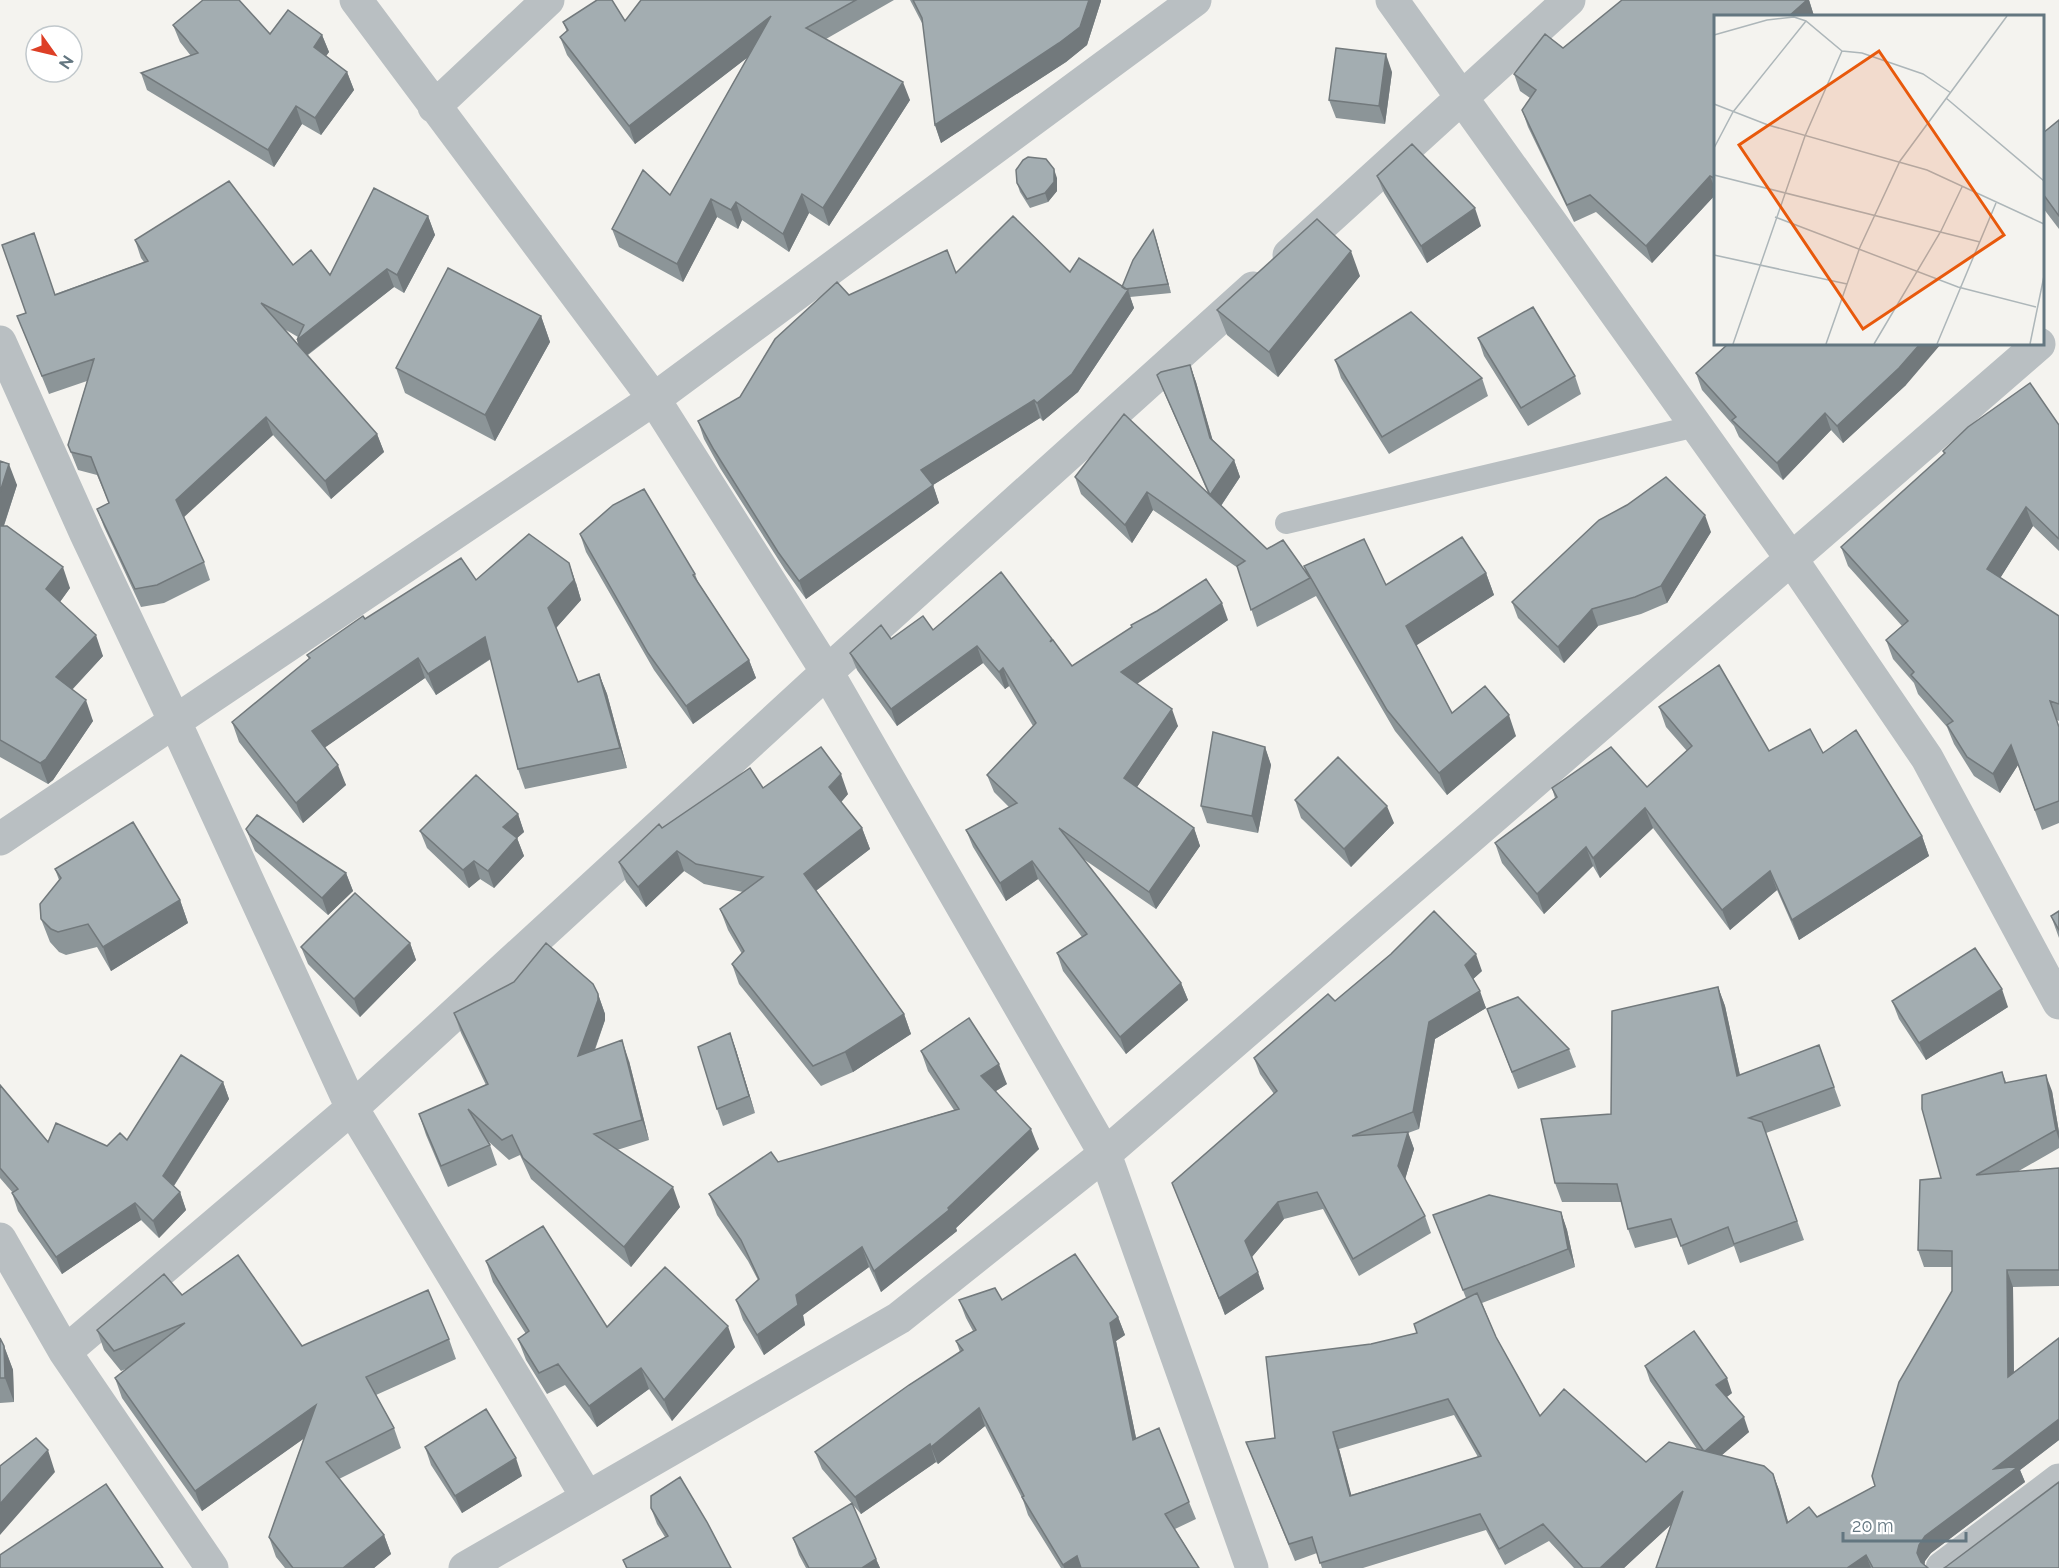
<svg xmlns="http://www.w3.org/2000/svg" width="2059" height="1568" viewBox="0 0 2059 1568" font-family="Raleway,sans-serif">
<rect width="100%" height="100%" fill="#f4f3ef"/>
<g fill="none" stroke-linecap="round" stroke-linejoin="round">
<!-- service -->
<path stroke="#b9bfc2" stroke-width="22" d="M1286 523 1696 426"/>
<!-- minor -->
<path stroke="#b9bfc2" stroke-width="33" d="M356 0 654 399 827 672 1105 1154 1252 1568
M1392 0 1790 557 1927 758 2059 1003
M434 107 548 0
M1289 255 1569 0
M0 342 86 534 175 722 352 1108 587 1497
M0 839 654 399 1195 0
M0 1239 65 1352 212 1568
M65 1352 352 1108 827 672 1253 288
M465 1568 899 1318 1105 1154 2039 344
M1942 1568 2059 1480"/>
</g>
<!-- wall -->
<path fill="#8c9598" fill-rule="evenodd" d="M641 0H894L826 39 910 100 829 226 809 213 789 252 742 220 738 229 717 217 683 282 619 247 612 229 670 195 748 57 635 144 567 55 560 37 567 32 563 22 625 21Z
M910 0H1101V1L1087 45 1066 62 941 143 935 125 923 25Z
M1622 0H1809L1814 16H1716V194L1652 263 1596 212 1574 222 1528 127 1522 110 1530 98 1520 91 1514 74 1545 34 1563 48Z
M173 25 270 34 322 35 329 52 326 56 347 72 354 90 321 135 302 124 274 167 147 90 141 73 191 56 180 42Z
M1392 72 1385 124 1336 118 1329 100Z
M2059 120V229L2043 208V133Z
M1377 176 1481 226 1427 263 1384 193Z
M1057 178V191L1048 202 1030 208 1020 192 1017 183Z
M428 216 435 235 404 293 394 287 308 355 377 434 384 452 331 499 273 435 183 517 204 562 210 580 164 603 141 607 104 527 97 509 109 503 97 475 78 470 68 445 87 381 49 394 17 316 26 313 55 294 144 262 141 258 135 240 293 265 330 275ZM286 330 298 337 297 340 298 344Z
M1156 239 1171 293 1130 297 1134 308 1078 392 1043 421 1040 418 933 485 939 503 806 599 785 570 720 468 704 439 698 421 740 397 849 295 956 273 1070 272 1122 287Z
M1360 276 1278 377 1227 335 1217 310Z
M541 316 550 342 495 441 405 393 396 368Z
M1478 338 1575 376 1581 394 1528 426 1484 356Z
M1335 360 1482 378 1488 396 1389 454 1341 378Z
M1190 365 1196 382 1212 439 1234 460 1240 477 1221 506 1267 549 1307 573 1304 566 1386 585 1486 573 1494 595 1416 645 1452 713 1516 736 1447 795 1395 731 1316 596 1257 627 1238 568 1153 510 1132 543 1081 494 1075 477 1208 493 1164 392 1157 375Z
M1696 373 1906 385 1843 443 1831 430 1783 480 1739 437 1734 426 1702 390Z
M2059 425V551L2033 526 2000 578 2059 616V721L2057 720 2059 727V823L2042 830 2018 765 2000 793 1974 776 1954 744 1947 727 1918 694 1914 683 1893 659 1886 640 1902 626 1848 566 1841 547 1944 454 1943 451Z
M0 461 17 485 4 526 70 588 60 602 103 656 72 690 93 721 53 780 48 784 0 757Z
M1711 532 1667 603 1641 614 1598 626 1564 663 1518 618 1512 602Z
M580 534 695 574 698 582 749 660 756 678 693 724 654 670 586 552Z
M476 580 576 583 581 600 556 628 578 682 599 674 607 694 627 768 525 789 518 769 491 659 436 695 425 678 325 747 346 785 303 823 239 742 232 722 309 659 307 655 365 619Z
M1228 620 1137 684 1178 726 1137 787 1194 828 1200 846 1156 909 1082 858 1181 983 1188 1000 1126 1054 1063 971 1057 953 1082 937 1038 879 1006 901 973 847 966 830 1009 807 994 792 987 775 1033 726 1009 686 1005 689 983 663 897 726 857 670 850 653 891 639 933 630 1052 641 1072 666 1132 628 1131 625Z
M1659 707 1769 751 1823 753 1922 836 1929 856 1799 940 1777 890 1730 930 1653 828 1600 878 1593 866 1544 914 1502 863 1495 843 1555 798 1552 788 1647 787 1687 751 1666 727Z
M1265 747 1271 765 1258 833 1207 823 1201 806Z
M763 788 848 794 841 802 862 828 870 849 816 890 904 1014 911 1034 853 1072 821 1086 739 984 732 964 742 954 728 930 720 909 743 892 704 884 684 871 646 907 626 882 619 862 662 828Z
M1295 800 1394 823 1351 867 1301 818Z
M518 814 524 832 517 838 524 856 494 888 480 879 469 888 427 848 420 831Z
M246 829 346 873 353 891 328 915 255 851Z
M55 869 180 900 188 923 111 971 97 947 66 955 59 952 50 942 41 919 59 880Z
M2059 911V938L2051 916Z
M410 943 416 960 360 1017 308 964 301 947Z
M1482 971 1473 979 1486 1008 1435 1039 1419 1129 1408 1133 1414 1149 1405 1179 1425 1216 1431 1233 1359 1276 1323 1209 1284 1219 1252 1257 1264 1289 1225 1315 1172 1183 1274 1094 1260 1074 1254 1058 1335 1001Z
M1718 987 1725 1006 1740 1075 1819 1045 1841 1106 1766 1133 1804 1240 1740 1263 1734 1246 1688 1265 1678 1237 1635 1248 1628 1229 1622 1202H1562L1555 1183 1611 1114Z
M598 994 605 1014V1020L595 1050 629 1061 649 1140 617 1150 680 1207 631 1267 531 1179 520 1155 509 1160 488 1141 490 1145 497 1165 448 1187 426 1135 419 1114 486 1085 461 1033 454 1013Z
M1892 1001 2008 1007 1926 1060 1899 1019Z
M1487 1009 1569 1049 1576 1067 1518 1089Z
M730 1033 736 1050 755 1113 723 1126 717 1109Z
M921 1051 1007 1084 996 1091 1039 1149 956 1228 957 1231 881 1292 869 1267 803 1315 805 1325 764 1355 743 1320 736 1300 758 1280 748 1261 717 1215 709 1194 778 1162 954 1110 928 1071Z
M2002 1072 2006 1082 2052 1091 2059 1132V1148L2017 1172 2059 1168V1286L2013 1287 2014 1372 2059 1338V1440L2020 1470 2025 1482 1931 1553 1925 1561 1924 1565 1928 1568H1656L1671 1524 1624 1568H1574L1549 1541 1505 1565 1486 1530 1363 1568H1322L1317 1553 1295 1561 1246 1442 1275 1438 1371 1344 1417 1333 1466 1298 1433 1215 1561 1212 1567 1230 1575 1267 1482 1303 1496 1337 1540 1416 1646 1462 1697 1449 1650 1381 1645 1366 1732 1393 1727 1397 1749 1432 1722 1455 1773 1474 1779 1490 1788 1522 1817 1517 1875 1486 1952 1291V1267H1924L1918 1250 1941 1178ZM1454 1415 1478 1457 1351 1495 1339 1449Z
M223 1082 229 1099 174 1186 180 1192 186 1210 159 1238 141 1220 62 1274 18 1211 12 1193H13L0 1178V1085L48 1142 107 1146 127 1140Z
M486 1261 607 1327 735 1347 672 1421 649 1389 597 1427 565 1385 547 1394 526 1360 518 1339 526 1334 493 1282Z
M182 1295 302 1346 449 1339 456 1359 376 1395 394 1428 401 1448 339 1479 384 1535 391 1554 374 1568H285L276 1557 269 1537 304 1438 202 1511 122 1398 115 1378 128 1368 121 1371 104 1350 97 1330Z
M959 1300H1002L1118 1317 1125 1335 1116 1341 1136 1438 1189 1502 1196 1519 1175 1529 1199 1568H1061L1028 1515 1023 1500 985 1426 938 1464 936 1462 861 1514 822 1469 815 1452 960 1352 956 1341 973 1331 966 1318Z
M0 1338 4 1346 13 1370 14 1402 0 1403Z
M425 1447 522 1476 462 1513 431 1465Z
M651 1508 731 1568H626L623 1560 665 1537 657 1524Z
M793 1538 876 1559 880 1568H806L799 1555Z"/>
<!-- shaded-wall -->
<path fill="#72797c" d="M1089 0H1101V1L1087 45 1066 62 941 143 935 125Z
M1807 0H1809L1814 16H1789Z
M771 16 778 34 635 144 629 126Z
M322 35 329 52 320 64 314 47Z
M1386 54 1392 72 1385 124 1379 106Z
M347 72 354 90 321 135 315 118Z
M903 82 910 100 829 226 823 208Z
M296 106 302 124 274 167 268 150Z
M1054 169 1057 178V191L1048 202 1045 193Z
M1710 176 1716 191V194L1652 263 1646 246Z
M802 194 809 213 789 252 783 234Z
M711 199 717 217 683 282 677 264Z
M736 202 742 220 738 229 731 210Z
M1475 208 1481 226 1427 263 1421 246Z
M428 216 435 235 404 293 397 275Z
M1153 230 1156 239 1171 293 1168 284Z
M1351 251 1360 276 1278 377 1269 352Z
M387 269 394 287 303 358 297 340Z
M1128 290 1134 308 1078 392 1043 421 1037 403Z
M541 316 550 342 495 441 485 415Z
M1920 344H1941L1906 385 1843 443 1837 426Z
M1190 365 1196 382 1217 455 1210 438Z
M1034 400 1040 418 933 485 939 503 806 599 799 581 921 470Z
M1825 413 1831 430 1783 480 1777 463Z
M266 417 273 435 182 519 176 500Z
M377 434 384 452 331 499 325 481Z
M1234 460 1240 477 1216 513 1210 495Z
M9 464 17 485 0 537V492Z
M1147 492 1153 510 1132 543 1125 525Z
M2026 507 2033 526 1994 588 1987 569Z
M1705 515 1711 532 1667 603 1661 586Z
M569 563 576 583 581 600 556 628 548 608Z
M63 567 70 588 54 610 46 589Z
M1486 573 1494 595 1414 647 1406 626Z
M1222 603 1228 620 1128 690 1121 672Z
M1592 609 1598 626 1564 663 1558 647Z
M96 635 103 656 64 698 56 677Z
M485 637 493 657 436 695 428 674Z
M977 646 983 663 897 726 891 709Z
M418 658 425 678 320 751 312 731Z
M749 660 756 678 693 724 686 706Z
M1003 668 1009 686 1005 689 999 672Z
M599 674 607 694 627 768 620 748Z
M86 700 93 721 53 780 48 784 40 763Z
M1172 709 1178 726 1131 796 1124 778Z
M1509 715 1516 736 1447 795 1439 773Z
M2011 745 2018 765 2000 793 1993 774Z
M1265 747 1271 765 1258 833 1252 816Z
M338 765 346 785 303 823 296 803Z
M841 774 848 794 837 807 829 787Z
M1387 806 1394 823 1351 867 1344 849Z
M1645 808 1653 828 1600 878 1593 858Z
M518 814 524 832 509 845 503 827Z
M862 828 870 849 812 894 804 874Z
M1194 828 1200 846 1156 909 1149 892Z
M1922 836 1929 856 1799 940 1792 920Z
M517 838 524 856 494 888 488 871Z
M1586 847 1593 866 1544 914 1537 894Z
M677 851 684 871 646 907 638 887Z
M474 861 480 879 469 888 463 870Z
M1032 861 1038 879 1006 901 1000 883Z
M1770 871 1777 890 1730 930 1722 910Z
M346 873 353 891 328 915 322 898Z
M180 900 188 923 111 971 103 947Z
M410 943 416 960 360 1017 354 999Z
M1476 954 1482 971 1471 981 1465 965Z
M1181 983 1188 1000 1126 1054 1120 1037Z
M1718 987 1725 1006 1744 1094 1737 1076Z
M2002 989 2008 1007 1926 1060 1919 1043Z
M1480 991 1486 1008 1435 1039 1419 1129 1413 1112 1429 1022Z
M598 994 605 1014V1020L585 1076 578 1056Z
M904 1014 911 1034 853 1072 845 1052Z
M730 1033 736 1050 755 1113 749 1096Z
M622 1040 629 1061 649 1140 642 1120Z
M999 1064 1007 1084 988 1096 981 1076Z
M2046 1075 2052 1091 2059 1132V1140L2056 1130Z
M223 1082 229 1099 169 1193 163 1176Z
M1031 1129 1039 1149 956 1228 957 1231 881 1292 874 1271 948 1208Z
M1408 1132 1414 1149 1404 1183 1398 1166Z
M673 1187 680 1207 631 1267 624 1247Z
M180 1192 186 1210 159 1238 153 1221Z
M1278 1202 1284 1219 1251 1258 1245 1241Z
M135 1203 141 1220 62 1274 56 1257Z
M1561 1212 1567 1230 1575 1267 1568 1249Z
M862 1247 869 1267 803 1315 805 1325 764 1355 757 1335 796 1295Z
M2007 1270 2013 1287 2014 1393 2008 1377Z
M1258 1272 1264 1289 1225 1315 1219 1298Z
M1118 1317 1125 1335 1116 1341 1140 1457 1133 1440 1110 1323Z
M728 1326 735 1347 672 1421 664 1400Z
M4 1346 13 1370 14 1402 5 1378Z
M641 1368 649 1389 597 1427 589 1406Z
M1727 1378 1732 1393 1722 1400 1716 1385Z
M316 1405 323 1425 202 1511 195 1491Z
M979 1408 985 1426 938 1464 931 1447Z
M1744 1417 1749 1432 1709 1466 1704 1452Z
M2059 1419V1440L2020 1470 2025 1482 1931 1553 1925 1561 1924 1568H1923L1917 1553 1919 1545 1925 1536 1994 1469Z
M1333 1432 1339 1449 1356 1512 1350 1496Z
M930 1444 936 1462 861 1514 855 1497Z
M48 1450 55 1472 0 1535V1504Z
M516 1458 522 1476 462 1513 455 1496Z
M1773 1474 1779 1490 1793 1539 1787 1523Z
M1683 1491 1689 1508 1624 1568H1600Z
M384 1535 391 1554 374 1568H343Z
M1866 1555 1871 1568H1847Z
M1077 1556 1081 1568H1064L1063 1565Z
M876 1559 880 1568H862Z"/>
<!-- building -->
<path fill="#a3adb1" stroke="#72797c" stroke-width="1.5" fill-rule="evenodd" d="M203 0H239L270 34 288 10 322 35 314 47 347 72 315 118 296 106 268 150 141 73 198 53 173 25Z
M597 0H612L625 21 641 0H856L806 28 903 82 823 208 802 194 783 234 736 202 731 210 711 199 677 264 612 229 643 170 670 195 771 16 629 126 560 37 568 30 563 22Z
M913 0H1089L1080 27 1059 43 935 125 922 18Z
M1622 0H1807L1789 16H1716V179L1710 176 1646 246 1590 195 1567 205 1522 110 1536 90 1514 74 1545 34 1563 48Z
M1336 48 1386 54 1379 106 1329 100Z
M2059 120V216L2043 194V133Z
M1412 144 1475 208 1421 246 1377 176Z
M1028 157 1046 159 1054 169V182L1045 193 1027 199 1017 183 1016 170 1023 160Z
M229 181 293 265 311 250 330 275 374 188 428 216 397 275 387 269 297 340 304 325 261 303 377 434 325 481 266 417 176 500 204 562 157 585 135 589 97 509 109 503 91 457 71 452 68 445 94 359 42 376 17 316 26 313 2 245 34 233 55 295 148 261 135 240Z
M1013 216 1070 272 1079 258 1128 290 1072 374 1037 403 1034 400 921 470 933 485 799 581 778 552 714 450 698 421 740 397 775 339 837 282 849 295 947 250 956 273Z
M1317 219 1351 251 1269 352 1217 310Z
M1153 230 1168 284 1125 289 1122 287 1133 260Z
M448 268 541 316 485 415 396 368Z
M1533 307 1575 376 1521 408 1478 338Z
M1411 312 1482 378 1382 437 1335 360Z
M1728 344H1920L1899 368 1837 426 1825 413 1777 463 1732 420 1736 417 1696 373Z
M1190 365 1210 438 1234 460 1210 495 1157 375 1161 372Z
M2030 383 2059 425V539L2026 507 1987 569 2059 616V704L2050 701 2059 727V801L2035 810 2011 745 1993 774 1967 757 1947 725 1953 721 1911 675 1914 672 1886 640 1908 621 1841 547 1945 453 1943 451 1968 427Z
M1124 414 1267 549 1283 540 1310 578 1251 610 1237 566 1245 561 1147 492 1125 525 1075 477Z
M0 461 9 464 0 492Z
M1666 477 1705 515 1661 586 1635 597 1592 609 1558 647 1512 602 1599 520 1627 505Z
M644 489 695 574 693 575 749 660 686 706 648 653 580 534 613 505Z
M0 526H7L63 567 46 589 96 635 56 677 86 700 46 759 40 763 0 740Z
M529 534 569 563 574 580 548 608 578 682 599 674 620 748 518 769 485 637 428 674 418 658 312 731 338 765 296 803 232 722 310 658 307 655 363 616 365 619 461 558 476 580Z
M1462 537 1486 573 1406 626 1452 713 1485 686 1509 715 1439 773 1387 710 1304 566 1364 539 1386 585Z
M1001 572 1052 639 1050 642 1053 640 1072 666 1132 627 1131 625 1157 611 1206 579 1222 603 1121 672 1172 709 1124 778 1194 828 1149 892 1059 828 1181 983 1120 1037 1057 953 1087 934 1032 861 1000 883 966 830 1017 803 987 775 1036 723 1003 668 999 672 977 646 891 709 850 653 881 625 891 639 923 616 933 630Z
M1719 665 1769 751 1810 729 1823 753 1856 730 1922 836 1792 920 1770 871 1722 910 1645 808 1593 858 1586 847 1537 894 1495 843 1557 797 1552 788 1611 747 1647 787 1692 746 1659 707Z
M1213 732 1265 747 1252 816 1201 806Z
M821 747 841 774 829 787 862 828 804 874 904 1014 845 1052 813 1066 732 964 744 951 720 909 763 877 696 864 677 851 638 887 619 862 659 824 662 828 750 768 763 788Z
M1338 757 1387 806 1344 849 1295 800Z
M476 775 518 814 503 827 517 838 488 871 474 861 463 870 420 831Z
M257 815 346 873 322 898 249 834 246 829Z
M133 822 180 900 103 947 88 924 58 932 51 929 41 919 40 904 61 878 55 869Z
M355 893 410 943 354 999 301 947Z
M1434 911 1476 954 1465 965 1480 991 1429 1022 1413 1112 1352 1136 1408 1132 1398 1166 1425 1216 1353 1259 1317 1192 1278 1202 1245 1241 1258 1272 1219 1298 1172 1183 1277 1091 1254 1058 1328 994 1335 1001 1391 954Z
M2059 911V930L2051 916Z
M546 943 593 984 598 994V1000L578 1056 622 1040 642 1120 594 1134 673 1187 624 1247 523 1158 512 1135 502 1140 468 1109 490 1145 441 1166 419 1114 488 1084 454 1013 514 982Z
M1975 948 2002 989 1919 1043 1892 1001Z
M1718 987 1737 1076 1819 1045 1834 1087 1749 1118 1762 1122 1797 1221 1734 1244 1728 1227 1681 1246 1671 1219 1628 1229 1617 1184 1555 1183 1541 1119 1611 1114 1612 1011Z
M1518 997 1569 1049 1512 1072 1487 1009Z
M969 1018 999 1064 981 1076 1031 1129 948 1208 949 1210 874 1271 862 1247 796 1295 798 1305 757 1335 736 1300 759 1279 741 1240 709 1194 771 1152 778 1162 959 1109 921 1051Z
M730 1033 749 1096 717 1109 698 1047Z
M181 1055 223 1082 163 1176 180 1192 153 1221 135 1203 56 1257 12 1193 18 1189 0 1168V1085L48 1142 56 1123 107 1146 120 1133 127 1140Z
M2002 1072 2005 1083 2046 1075 2056 1130 1976 1175 2059 1168V1270H2007L2008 1377 2059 1338V1419L1994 1469 2019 1466 1925 1536 1919 1545 1917 1553 1921 1562 1928 1568H1873L1866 1555 1847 1568H1656L1683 1491 1600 1568H1583L1543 1524 1499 1549 1480 1514 1320 1563 1312 1537 1289 1544 1246 1442 1275 1438 1266 1357 1371 1344 1417 1333 1414 1324 1477 1293 1496 1337 1540 1416 1564 1389 1646 1462 1669 1442 1764 1466 1773 1474 1787 1523 1809 1507 1817 1517 1875 1486 1872 1476 1899 1382 1952 1291V1251L1918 1250 1920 1180 1941 1178 1922 1109V1095ZM1448 1399 1481 1456 1350 1496 1333 1432Z
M1489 1195 1561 1212 1568 1249 1463 1290 1433 1215Z
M543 1226 607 1327 665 1267 728 1326 664 1400 641 1368 589 1406 558 1364 539 1373 518 1339 529 1331 486 1261Z
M1075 1254 1118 1317 1110 1323 1133 1440 1159 1428 1189 1502 1165 1514 1199 1568H1081L1077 1556 1063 1565 1022 1497 1024 1496 979 1408 931 1447 930 1444 855 1497 815 1452 909 1385 963 1350 956 1341 976 1330 959 1300 995 1288 1002 1300Z
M238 1255 302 1346 428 1290 449 1339 366 1377 394 1428 326 1462 384 1535 343 1568H293L269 1537 316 1405 195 1491 115 1378 185 1323 114 1351 97 1330 164 1274 182 1295Z
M1694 1331 1727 1378 1716 1385 1744 1417 1705 1451 1703 1450 1645 1366Z
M0 1338 4 1346 5 1378H0Z
M486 1409 516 1458 455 1496 425 1447Z
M36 1438 48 1450 0 1504V1466Z
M680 1477 707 1522 731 1568H627L623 1560 668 1536 651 1508V1496Z
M2059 1482V1568H1944L1947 1566Z
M106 1484 163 1568H0V1555Z
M852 1503 876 1559 862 1568H809L793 1538Z"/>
<!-- overview -->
<g transform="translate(1714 15)">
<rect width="330" height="330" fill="#f4f3ef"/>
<path fill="none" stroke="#adb6b9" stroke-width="1.5" d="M0 20 53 5 80 2 92 6 128 36 148 38 209 59 237 78M232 83 330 166M0 89 54 110 213 155 330 209M0 133 19 97 92 6M0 160 266 227M61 202 244 272 322 292M0 240 133 269M19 329 91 121 128 36M112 329 146 232 186 146 293 1M160 329 227 216 248 172M223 329 282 188M316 329 330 261"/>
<path fill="#e8590c" fill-opacity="0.15" stroke="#e8590c" stroke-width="3" d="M165 36 290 220 149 314 25 130Z"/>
<rect width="330" height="330" fill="none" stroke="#637680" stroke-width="3"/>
</g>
<!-- north arrow -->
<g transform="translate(54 54) rotate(124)"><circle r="28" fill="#ffffff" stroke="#c1c8cc" stroke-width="1.5"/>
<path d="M0-4.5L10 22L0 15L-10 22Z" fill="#dd3f26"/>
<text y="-9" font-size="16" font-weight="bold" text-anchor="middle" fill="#637680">N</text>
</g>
<!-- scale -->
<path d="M1843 1532v9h123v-9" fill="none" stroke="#637680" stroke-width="3"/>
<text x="1852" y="1532" font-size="18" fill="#637680" stroke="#ffffff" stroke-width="4.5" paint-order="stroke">20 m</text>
</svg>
